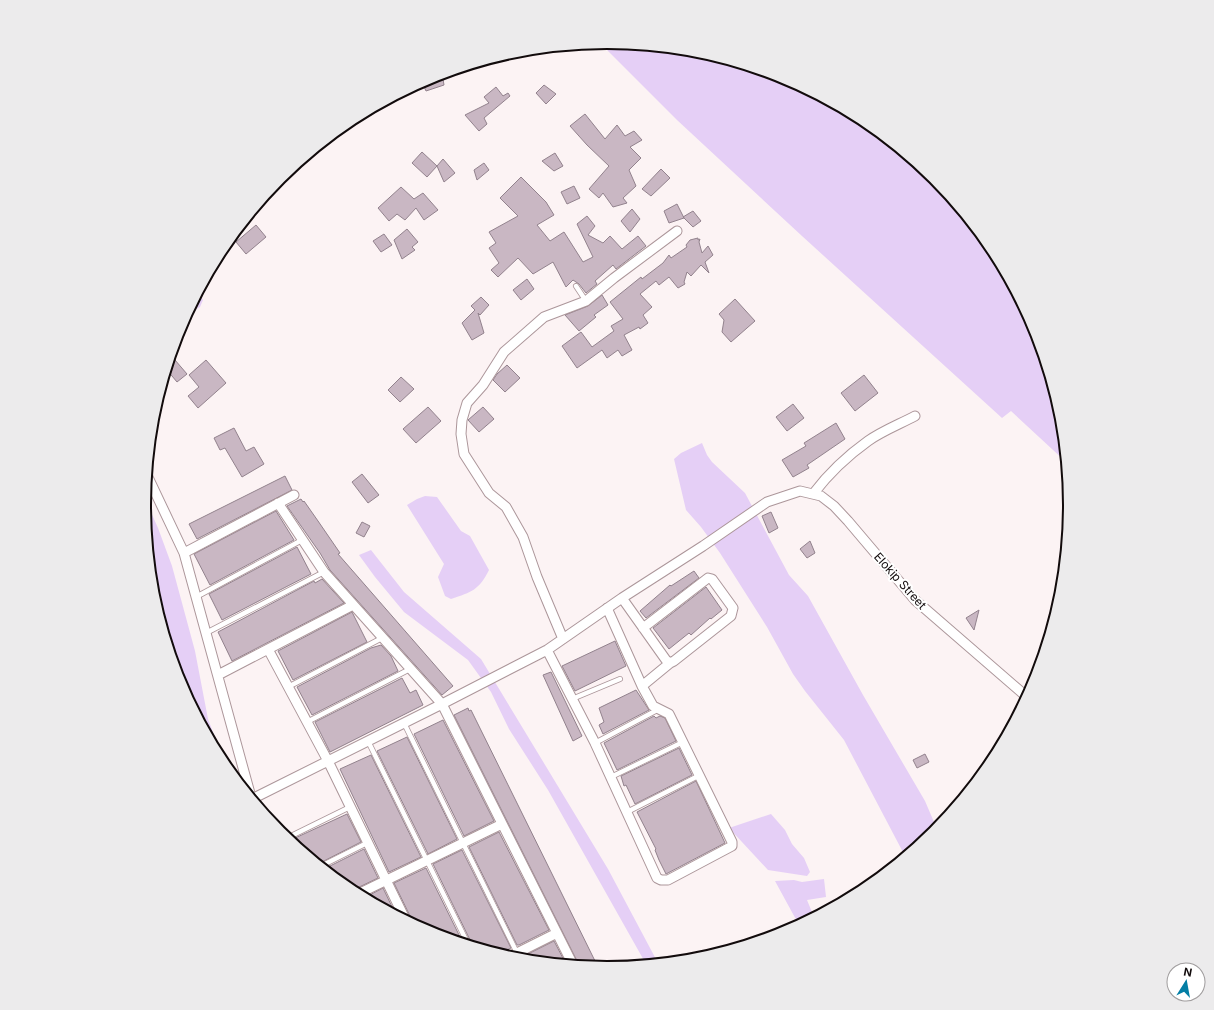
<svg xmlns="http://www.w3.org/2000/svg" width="1214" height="1010" viewBox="0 0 1214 1010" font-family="Inter,sans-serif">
<rect width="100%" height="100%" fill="#fcf3f4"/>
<!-- water -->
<path fill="#e5cff6" d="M607 42 698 51 784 77 864 120 935 178 992 248 1035 328 1061 415 1066 462 1011 411 1002 418 802 236 677 120 600 43Z
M198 293 203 300 200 307 187 314Z
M702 443 707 455 712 462 745 493 789 575 808 596 863 695 925 801 937 829 905 856 844 740 805 691 793 674 767 627 720 553 701 527 686 510 674 459 681 453Z
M425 496 437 497 461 531 470 536 489 570C479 590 472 592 451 599L445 596 438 577 444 564 407 505 417 499Z
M145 499 158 528 172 566 195 651 208 719 222 756 221 760 179 682 153 595 144 505Z
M371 550 404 592 481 659 608 869 658 963 646 964 548 790 509 729 491 692 468 660 404 612 375 577 359 555Z
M771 814 785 830 792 844 804 858 810 872 807 876 768 870 729 828Z
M824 879 826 897 807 900 814 917 799 925 775 881 794 880 802 882Z"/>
<!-- building -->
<path fill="#c9b7c3" stroke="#92828d" d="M442 73 444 85 426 91 422 82 430 77Z
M544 85 556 94 546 104 536 93Z
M496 87 503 96 508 93 510 96 484 118 487 124 479 131 465 115 489 103 484 97Z
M585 114 605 139 617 125 625 136 634 131 642 140 630 147 641 158 629 170 636 186 623 198 627 203 613 207 603 193 599 198 589 189 609 166 587 145 570 126Z
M422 152 437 166 427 177 412 163Z
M555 153 563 166 554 171 542 161Z
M443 159 455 173 444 182 437 166Z
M484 163 489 170 477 180 474 170Z
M661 169 670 178 651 196 642 189Z
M521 177 546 202 554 215 537 225 550 241 564 232 583 262 593 257 577 224 587 216 595 226 588 235 603 243 610 236 622 249 638 236 646 246 616 269 613 265 595 281 597 284 586 293 579 284 573 280 566 287 553 262 533 274 518 258 498 277 491 270 499 263 489 248 496 243 489 232 518 216 500 198Z
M574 186 580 198 567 204 561 192Z
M401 187 414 199 423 193 438 210 424 220 416 208 405 220 397 214 389 221 378 208Z
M677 204 684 218 669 223 664 211Z
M632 209 640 219 630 232 621 221Z
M693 211 701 221 693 227 683 217Z
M256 225 266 237 246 254 236 242Z
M407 229 418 242 412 247 415 250 402 259 394 240Z
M384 234 392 245 381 252 373 241Z
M698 238V240L700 239 699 242 702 253 708 246 713 255 705 262 709 273 701 265 691 276 687 272 684 282 685 284 678 288 669 277 659 285 656 281 640 294 652 307 643 315 648 323 640 329 639 327 624 335 632 350 622 356 618 350 607 358 602 350 577 368 562 346 581 332 592 347 614 331 611 326 623 319 610 302 641 277 642 279 663 263 669 255 671 258 687 247 686 245 690 240Z
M527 279 534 289 521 300 513 290Z
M602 295 608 305 594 315 596 317 579 331 565 315 588 306Z
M481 297 489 305 480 315 478 313 484 333 472 340 462 323 475 310 471 306Z
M735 299 755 321 731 342 722 332 724 320 719 314Z
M175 360 187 374 177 382 167 370 168 365Z
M206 360 226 383 198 408 188 396 199 387 189 375Z
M507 365 520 378 505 392 493 380 497 374Z
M864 375 878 393 855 411 841 393Z
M401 377 414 389 400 402 388 390Z
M793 404 804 418 787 431 776 417Z
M428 407 441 421 416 443 403 429Z
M483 407 494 419 479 432 468 420Z
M836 423 845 439 807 465 809 468 793 477 782 460 806 446 804 443Z
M234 428 246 451 254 447 264 464 242 477 225 448 220 450 214 438Z
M362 474 379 495 368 503 352 482Z
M285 476 292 490 197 539 189 524Z
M301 499 303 502 304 501 318 521 340 553 338 554 453 686 442 695 330 570 320 553 287 506Z
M276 511 294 540 210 585 194 554Z
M771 512 778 528 769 533 762 516Z
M362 522 370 526 364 537 356 533Z
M810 541 815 553 807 558 800 549Z
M297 547 311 574 222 620 209 594Z
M694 571 699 578 646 618 640 611 670 585 671 586Z
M322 579 344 603 232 661 218 632 314 581 315 583Z
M706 587 722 610 711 619 710 618 691 635 689 633 669 649 653 628Z
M979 610 974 630 966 618Z
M352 612 367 642 293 680 278 651Z
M615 641 626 666 575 691 562 666Z
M381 645 391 656 398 671 312 715 297 687 371 648Z
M551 672 582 736 573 741 543 675Z
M402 678 410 693 416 690 423 705 330 752 315 722Z
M636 690 649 710 603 734 599 725 604 722 599 708Z
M468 708 469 711 471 710 598 967 579 965 454 715Z
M654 716 656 718 660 716 665 718 676 741 617 770 604 743Z
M443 720 494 821 464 836 414 734Z
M407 737 457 839 428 854 377 751Z
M679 748 692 775 635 804 626 785 624 786 621 776Z
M925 754 929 762 917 768 913 760Z
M371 755 421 857 389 872 340 769Z
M696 781 725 843 666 874 659 860 655 850 656 849 637 812Z
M347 814 361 842 318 864 293 844V839Z
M499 832 549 930 519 945H517L469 847Z
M364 849 378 878 355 889 353 892 324 869Z
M462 850 511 948 499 954 471 945V942L433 864Z
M426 868 463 943 430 933 410 922V916L394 883Z
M383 888 396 915 364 898Z
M554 941 566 964 526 960 524 956Z"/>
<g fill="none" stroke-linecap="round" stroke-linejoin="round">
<!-- service casing -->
<g stroke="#ac969a" stroke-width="6">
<path id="service" d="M576 286 586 301
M196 597 302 540
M206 633 324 572
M288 687 382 638
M572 699 620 679
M307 722 410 669
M404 723 520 959
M368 741 468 944
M595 743 659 709
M611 777 683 742
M627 812 700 775
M287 838 350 807
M321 866 367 843"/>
</g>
<!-- minor casing -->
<g stroke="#ac969a" stroke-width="11">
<path id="minor" d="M147 475 184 553 251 797
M813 494C829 473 847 456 868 441 882 431 900 424 915 416
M278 503 324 572 442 704 573 965
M184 553 294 495
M622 598 666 660 670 663 674 661 731 616 733 608 712 579 708 578 643 628
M607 608 642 686
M563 639 537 577 523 537 506 507 489 493 464 454 461 434 462 420 467 403 483 385 504 352 544 317 586 301 614 278 677 231
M268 649 328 761 405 919
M547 650 595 743 657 878 661 880H668L732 846V842L669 714 653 706 642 686 670 663
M218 675 353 605
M252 799 442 704 547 650 622 598 703 546 767 502 800 491 821 496 834 506 848 521 915 600 1027 697
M358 894 502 824
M509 957 557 933"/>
</g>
<!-- service -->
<use href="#service" stroke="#fff" stroke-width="4.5"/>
<!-- minor -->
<use href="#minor" stroke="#fff" stroke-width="9"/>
</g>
<g text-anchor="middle" stroke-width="4" stroke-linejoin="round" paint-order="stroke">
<!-- street labels -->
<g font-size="12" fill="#120b0c" stroke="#fff">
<text transform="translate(900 581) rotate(48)" y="4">Elokip Street</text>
</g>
</g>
<!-- crop -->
<path d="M0 0H1214V1010H0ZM151 505a456 456 0 1 1 912 0a456 456 0 1 1-912 0Z" fill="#ecebec" fill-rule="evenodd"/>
<path fill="none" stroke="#120b0c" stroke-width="2" d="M151 505a456 456 0 1 1 912 0a456 456 0 1 1-912 0Z"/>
<!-- north arrow -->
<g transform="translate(1186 982) rotate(11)"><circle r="19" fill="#ffffff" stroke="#a09d9e"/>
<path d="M0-3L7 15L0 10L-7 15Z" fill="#037ea5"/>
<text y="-6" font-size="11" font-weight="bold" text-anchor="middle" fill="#120b0c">N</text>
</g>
</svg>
